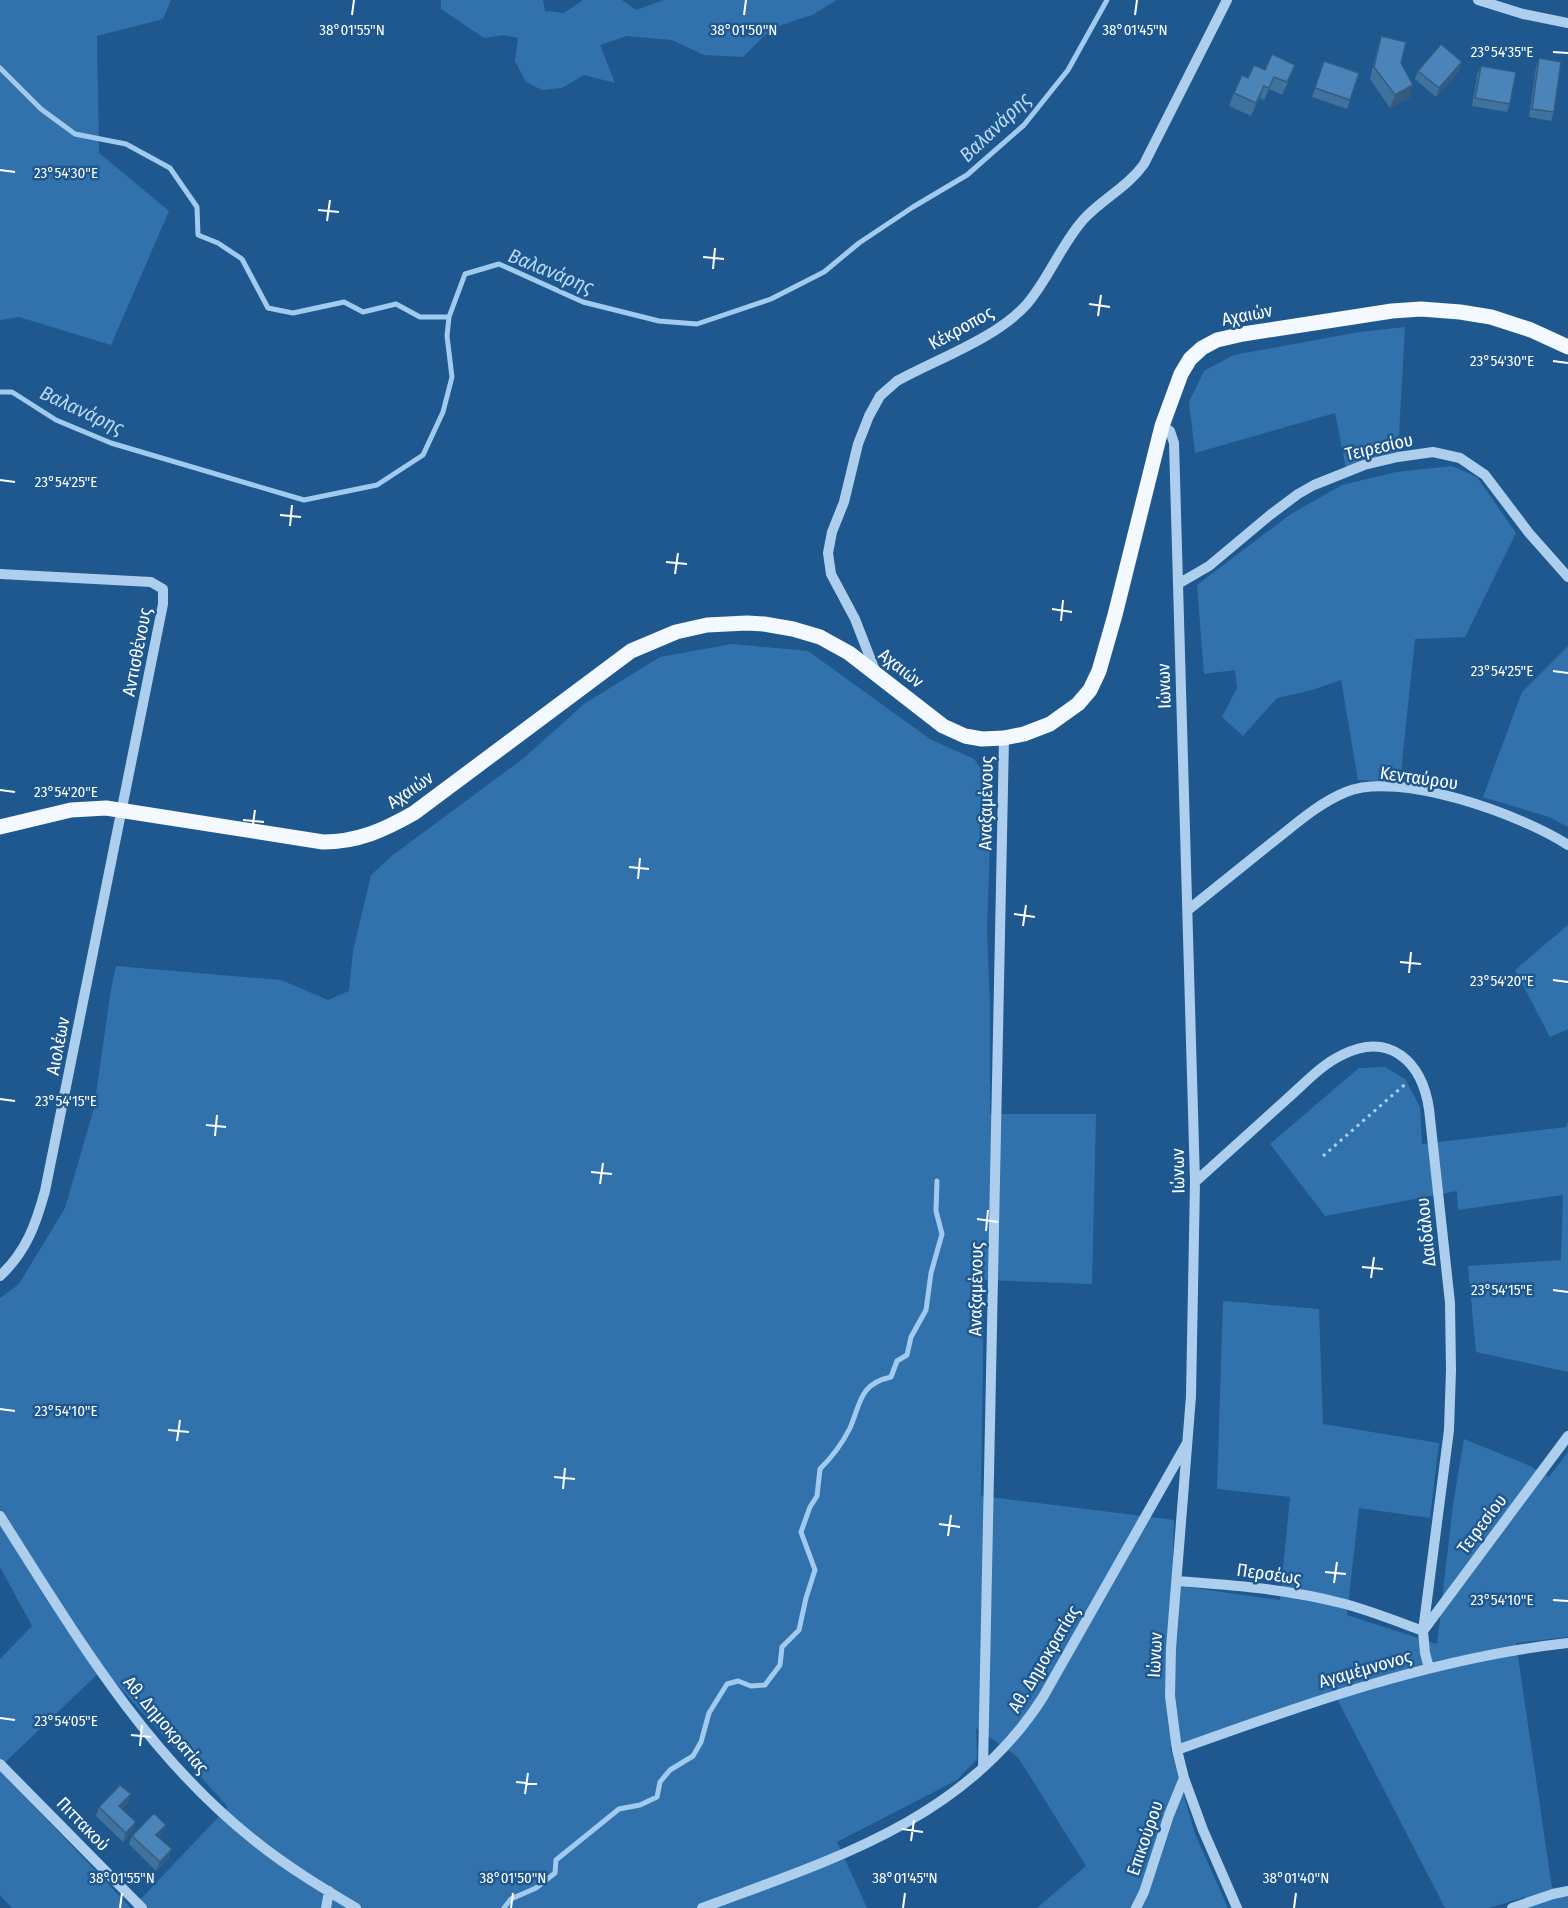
<svg xmlns="http://www.w3.org/2000/svg" width="1568" height="1908" viewBox="0 0 1568 1908" font-family="'Fira Sans Condensed',sans-serif">
<rect width="100%" height="100%" fill="#1e588f"/>
<!-- green -->
<path fill="#3272ac" d="M0 0H171L163 19 97 36 99 153 169 211 111 345 19 317 0 320Z
M441 0H543L545 11 564 13 583 0H622L636 10 664 0H837L812 15 772 28 743 57 704 55 672 40 627 36 600 45 615 83 584 75 562 88 542 90 526 82 515 61 518 38 504 35 484 38 441 9Z
M1405 327 1398 452 1346 468 1335 413 1195 453 1189 402 1204 371 1234 355 1359 332Z
M1452 466 1477 477 1516 533 1465 637 1415 639 1400 782 1358 780 1341 680 1312 690 1277 698 1243 736 1222 717 1237 688 1235 670 1204 674 1197 585 1291 514 1342 485 1396 472Z
M732 644 808 651 930 739 974 759 986 776 991 813 987 932 990 1005V1114H1096L1092 1284 984 1280 981 1496 1174 1520 1172 1585 1280 1600 1290 1497 1217 1489 1223 1301 1319 1309 1323 1424 1439 1443 1430 1518 1359 1508 1347 1615 1437 1644 1453 1504 1464 1439 1530 1466 1549 1477 1568 1452V1637L1516 1643 1552 1888 1568 1887V1908H1530L1525 1897 1489 1908H1445L1333 1691 1170 1747 1195 1834 1228 1908H1037L1086 1866 1018 1757 976 1728 977 1759 957 1780 837 1842 867 1908H132L228 1807 103 1669 0 1767V1659L32 1626 0 1567V1298L19 1284 65 1208 94 1108 111 989 116 966 281 980 328 1000 349 991 353 951 371 875 393 855 524 758 584 704 660 657Z
M1568 646V827L1549 817 1483 797 1522 692Z
M1568 925V1029L1550 1037 1515 970Z
M1385 1067 1405 1079 1420 1107 1422 1144 1566 1127 1568 1121V1372L1476 1352 1468 1266 1561 1260 1563 1195 1458 1210 1457 1191 1325 1216 1270 1144 1359 1068Z
M0 1770 131 1908H12L0 1895Z"/>
<g fill="none" stroke-linecap="round" stroke-linejoin="round">
<!-- stream -->
<path stroke="#a1cbee" stroke-width="5" d="M0 68 41 109 75 134 126 144 170 168 197 207 198 235 218 243 242 259 268 308 293 313 344 302 363 312 396 304 420 317H449
M0 392H12L56 420 111 443 304 500 377 485 423 455 443 412 452 377 447 336 449 317 465 274 499 264 583 302 659 321 697 324 771 299 824 272 859 243 913 207 967 175 1024 125 1068 70 1107 0
M504 1908 511 1899 536 1888 555 1873 556 1860 619 1809 640 1805 657 1797 660 1782 670 1770 693 1756 701 1742 709 1713 727 1684 738 1681 751 1686 765 1685 780 1665 782 1647 799 1630 806 1598 815 1570 801 1532 810 1507 817 1496 820 1469C832 1457 842 1444 850 1428 861 1403 859 1384 891 1377L897 1361 907 1355 911 1337 926 1310 931 1273 942 1234 936 1211 937 1181"/>
<!-- path -->
<path stroke="#adcfed" stroke-width="3" stroke-dasharray="3 4.5" stroke-linecap="butt" d="M1323 1156 1403 1086 1409 1085"/>
<!-- minor -->
<path stroke="#adcfed" stroke-width="10" d="M1478 0 1523 14 1568 23
M1162 426 1170 431 1174 443 1195 1182 1191 1396 1171 1648 1170 1696 1177 1750 1184 1778 1203 1830 1237 1908
M0 574 151 582 163 589V604L45 1191C36 1224 26 1252 0 1276
M1178 584 1209 566 1270 515 1298 494 1314 485 1364 465 1398 457 1433 452 1460 458 1485 475 1529 533 1568 577
M876 673 855 619 831 574 828 553 832 532 844 502 858 444 869 416 880 396 897 381C937 359 997 338 1027 304 1049 278 1061 245 1083 220 1102 199 1128 187 1144 164L1227 0
M1188 910C1217 887 1245 864 1274 841 1297 823 1319 803 1346 792 1399 770 1522 815 1568 845
M1195 1182C1226 1154 1257 1126 1288 1098 1305 1083 1321 1065 1342 1055 1390 1031 1422 1062 1429 1109L1450 1303 1451 1370 1449 1430 1423 1631 1425 1653 1429 1668
M0 1516C74 1632 144 1753 254 1840 286 1866 321 1887 356 1908
M1177 1581C1232 1585 1287 1589 1341 1603 1369 1610 1396 1621 1423 1631L1568 1436
M1177 1750C1305 1704 1432 1658 1568 1643
M0 1764 142 1908
M983 1768 1004 738
M326 1908 329 1891
M702 1908C831 1860 965 1820 1043 1697L1187 1443
M1136 1908 1144 1892 1169 1815 1184 1778
M1512 1908 1553 1894 1568 1891"/>
<!-- major -->
<path stroke="#f3f9ff" stroke-width="15" d="M0 827 71 810 106 808 323 842C358 842 384 830 414 813L631 651 676 632 707 625 747 623 764 624 793 629 820 637 849 653 943 726 965 736 982 739 1004 738 1024 734 1050 724 1078 704 1090 690 1099 671 1115 615 1162 426 1181 374 1190 359 1202 348 1217 340 1243 334 1392 311 1421 309 1460 312 1491 317 1531 330 1568 347"/>
</g>
<!-- wall -->
<path fill="#40729e" d="M1381 36 1401 63 1413 85 1409 98 1390 108 1370 79 1377 49Z
M1539 58 1554 112 1551 121 1529 117 1536 67Z
M1324 61 1359 73 1347 109 1312 97Z
M1481 66 1510 104 1507 112 1472 106 1477 75Z
M1265 70 1290 78 1282 95 1269 89 1264 100 1260 98 1251 116 1229 106 1234 93 1248 78Z
M1418 71H1459L1436 97 1415 79Z
M131 1794 128 1803 122 1809 133 1831 123 1842 96 1816 99 1807Z
M163 1833 159 1837 169 1858 156 1871 129 1844 132 1836Z"/>
<!-- shaded-wall -->
<path fill="#345c81" d="M1462 62 1459 71 1436 97 1439 88Z
M1413 85 1409 98 1390 108 1395 95Z
M1264 86 1260 98 1251 116 1256 103Z
M131 1794 128 1803 116 1815 119 1806Z
M136 1822 133 1831 123 1842 126 1833Z
M166 1825 163 1833 153 1843 156 1835Z
M172 1849 169 1858 156 1871 160 1862Z"/>
<!-- building -->
<path fill="#4b84b8" stroke="#345c81" stroke-width="1.5" d="M1381 36 1406 42 1401 63 1413 85 1395 95 1374 67Z
M1441 44 1462 62 1439 88 1418 71Z
M1272 54 1295 65 1287 82 1274 77 1269 88 1264 86 1256 103 1234 93 1242 75 1248 78 1254 65 1265 70Z
M1539 58 1561 62 1554 112 1532 109Z
M1324 61 1359 73 1350 100 1315 88Z
M1481 66 1516 72 1510 104 1475 98Z
M120 1785 131 1794 119 1806 136 1822 126 1833 99 1807Z
M154 1813 166 1825 156 1835 172 1849 160 1862 132 1836Z"/>
<!-- ticks -->
<path fill="none" stroke="#fff" stroke-width="2" d="M352 15 354 0M744 15 746 0M1135 15 1137 0M1553 52 1568 53M0 170 15 172M318 210 339 212M327 221 330 200M703 257 724 259M713 269 715 248M1089 304 1110 307M1098 316 1101 295M1553 361 1568 363M0 480 15 482M280 515 301 517M290 526 292 505M666 562 687 564M675 574 678 553M1052 609 1072 612M1061 621 1063 600M1553 671 1568 673M0 790 15 792M243 820 264 822M252 831 255 810M629 867 649 869M638 879 640 858M1014 914 1035 917M1023 926 1026 905M1400 962 1421 964M1409 973 1411 952M1553 980 1568 982M0 1099 15 1101M206 1125 226 1127M215 1136 217 1115M591 1172 612 1174M600 1184 603 1163M977 1219 998 1222M986 1231 988 1210M1362 1267 1383 1269M1371 1278 1374 1257M1553 1290 1568 1292M0 1409 15 1411M168 1430 189 1432M177 1441 180 1420M554 1477 575 1479M563 1489 565 1468M939 1524 960 1527M948 1536 951 1515M1325 1572 1346 1574M1334 1583 1337 1562M1553 1600 1568 1601M0 1718 15 1720M131 1735 151 1737M140 1746 142 1725M516 1782 537 1784M525 1794 528 1773M902 1829 923 1832M911 1841 914 1820M120 1908 122 1893M511 1908 513 1893M903 1908 905 1893M1294 1908 1296 1893"/>
<g text-anchor="middle" stroke-width="5" stroke-linejoin="round" paint-order="stroke">
<!-- street labels -->
<g font-size="18" fill="#fff" stroke="#1e588f">
<text transform="translate(1247 315) rotate(-11)" y="6">Αχαιών</text>
<text transform="translate(961 328) rotate(-29)" y="6">Κέκροπος</text>
<text transform="translate(1379 447) rotate(-13)" y="6">Τειρεσίου</text>
<text transform="translate(137 652) rotate(-79)" y="6">Αντισθένους</text>
<text transform="translate(901 668) rotate(38)" y="6">Αχαιών</text>
<text transform="translate(1164 686) rotate(-92)" y="6">Ιώνων</text>
<text transform="translate(1419 778) rotate(8)" y="6">Κενταύρου</text>
<text transform="translate(410 790) rotate(-34)" y="6">Αχαιών</text>
<text transform="translate(986 803) rotate(-89)" y="6">Αναξαμένους</text>
<text transform="translate(58 1046) rotate(-79)" y="6">Αιολέων</text>
<text transform="translate(1178 1171) rotate(-91)" y="6">Ιώνων</text>
<text transform="translate(1426 1232) rotate(-96)" y="6">Δαιδάλου</text>
<text transform="translate(976 1289) rotate(-89)" y="6">Αναξαμένους</text>
<text transform="translate(1482 1524) rotate(-53)" y="6">Τειρεσίου</text>
<text transform="translate(1269 1574) rotate(8)" y="6">Περσέως</text>
<text transform="translate(1155 1655) rotate(-87)" y="6">Ιώνων</text>
<text transform="translate(1044 1659) rotate(-59)" y="6">Αθ. Δημοκρατίας</text>
<text transform="translate(1365 1669) rotate(-16)" y="6">Αγαμέμνονος</text>
<text transform="translate(166 1725) rotate(50)" y="6">Αθ. Δημοκρατίας</text>
<text transform="translate(83 1824) rotate(46)" y="6">Πιττακού</text>
<text transform="translate(1145 1838) rotate(-71)" y="6">Επικούρου</text>
</g>
<!-- water labels -->
<g font-size="20" font-style="italic" fill="#b9d9f4" stroke="#1e588f">
<text transform="translate(995 127) rotate(-44)" y="7">Βαλανάρης</text>
<text transform="translate(551 271) rotate(22)" y="7">Βαλανάρης</text>
<text transform="translate(82 410) rotate(25)" y="7">Βαλανάρης</text>
</g>
</g>
<g font-size="15" text-anchor="middle" fill="#fff" stroke="#1e588f" stroke-width="5" stroke-linejoin="round" paint-order="stroke">
<text x="352" y="35">38°01'55"N</text>
<text x="744" y="35">38°01'50"N</text>
<text x="1135" y="35">38°01'45"N</text>
<text x="1502" y="57">23°54'35"E</text>
<text x="66" y="178">23°54'30"E</text>
<text x="1502" y="366">23°54'30"E</text>
<text x="66" y="487">23°54'25"E</text>
<text x="1502" y="676">23°54'25"E</text>
<text x="66" y="797">23°54'20"E</text>
<text x="1502" y="986">23°54'20"E</text>
<text x="66" y="1106">23°54'15"E</text>
<text x="1502" y="1295">23°54'15"E</text>
<text x="66" y="1416">23°54'10"E</text>
<text x="1502" y="1605">23°54'10"E</text>
<text x="66" y="1726">23°54'05"E</text>
<text x="122" y="1883">38°01'55"N</text>
<text x="513" y="1883">38°01'50"N</text>
<text x="905" y="1883">38°01'45"N</text>
<text x="1296" y="1883">38°01'40"N</text>
</g>
</svg>
